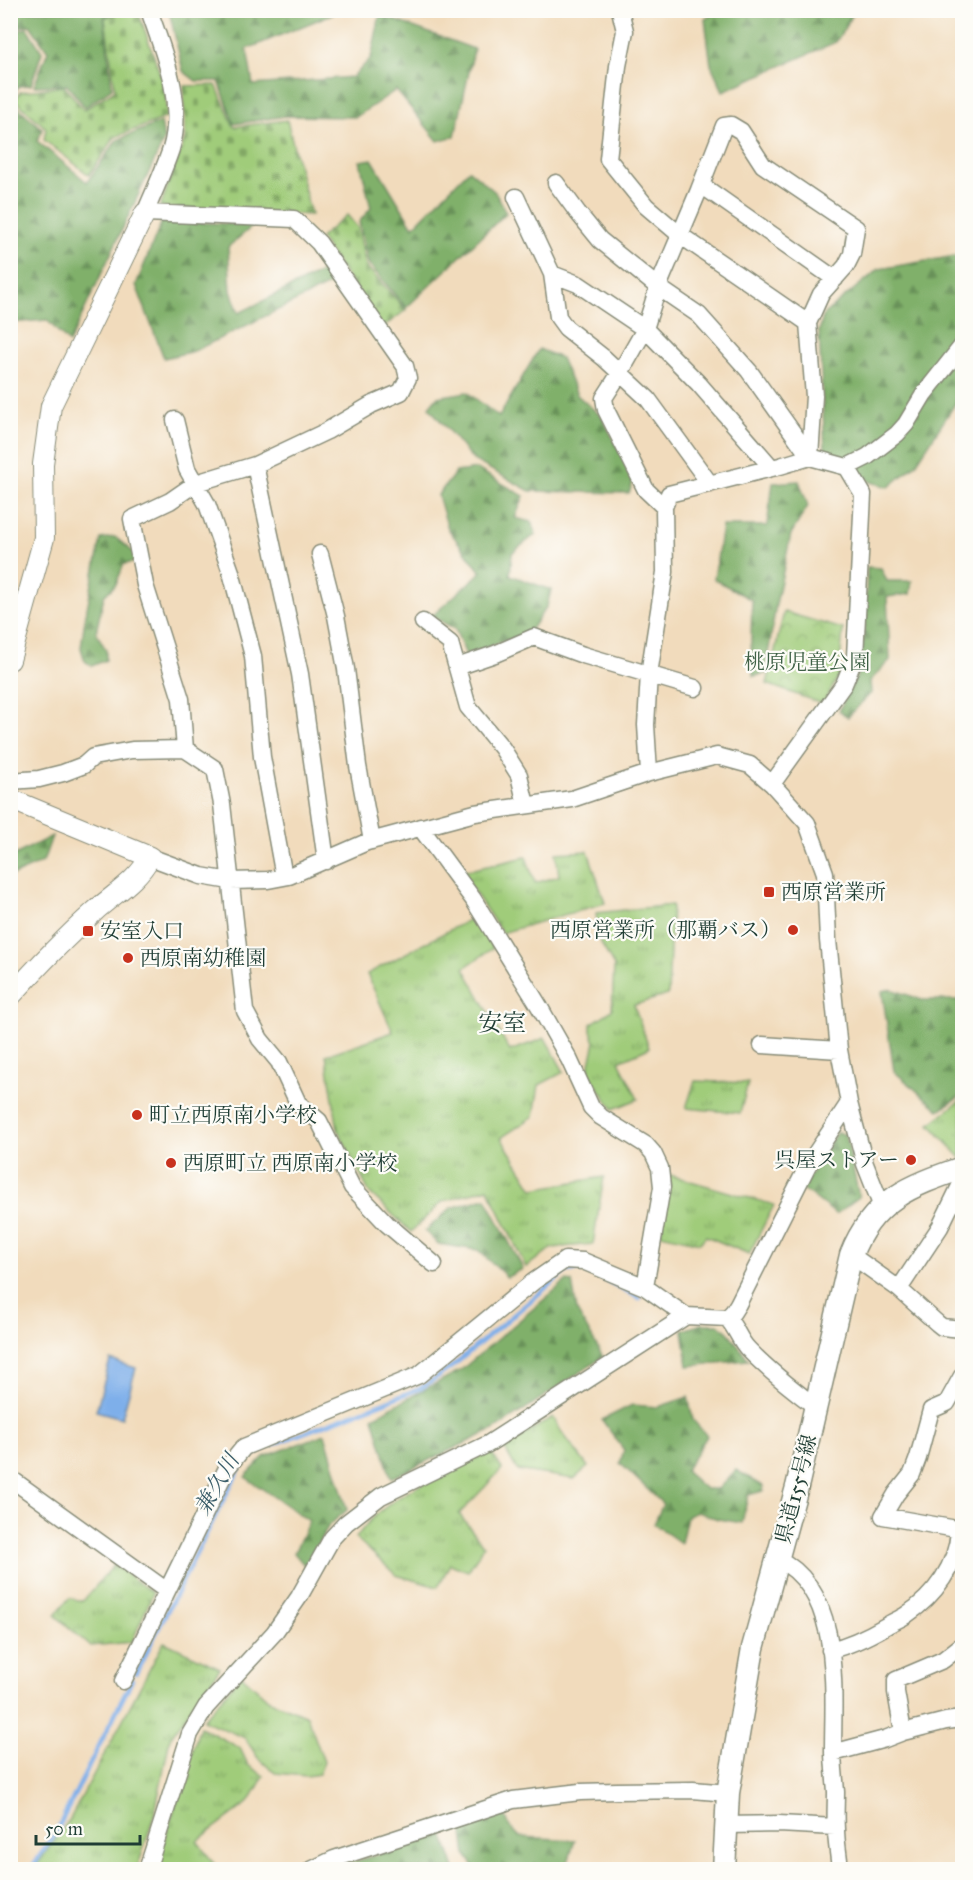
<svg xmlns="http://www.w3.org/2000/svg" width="973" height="1880" viewBox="0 0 973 1880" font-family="'IM FELL Great Primer','Noto Serif JP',serif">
<defs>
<pattern id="grass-tufts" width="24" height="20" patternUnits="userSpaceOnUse" patternTransform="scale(1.5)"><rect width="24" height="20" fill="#a0cc7a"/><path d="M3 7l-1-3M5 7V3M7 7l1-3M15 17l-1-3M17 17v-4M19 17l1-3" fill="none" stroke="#82a765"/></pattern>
<pattern id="forest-firs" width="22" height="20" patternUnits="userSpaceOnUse" patternTransform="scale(1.5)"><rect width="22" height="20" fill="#80b06a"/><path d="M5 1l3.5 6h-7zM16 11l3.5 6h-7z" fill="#689058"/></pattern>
<pattern id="cemetery-stones" width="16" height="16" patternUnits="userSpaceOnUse" patternTransform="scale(1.5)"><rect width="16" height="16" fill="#a0cc7a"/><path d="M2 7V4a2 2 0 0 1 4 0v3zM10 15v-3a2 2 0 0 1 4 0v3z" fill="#82a765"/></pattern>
<pattern id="park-crowns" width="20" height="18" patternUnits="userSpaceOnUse" patternTransform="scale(1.5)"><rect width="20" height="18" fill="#a0cc7a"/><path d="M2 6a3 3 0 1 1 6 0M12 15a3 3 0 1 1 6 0" fill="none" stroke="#82a765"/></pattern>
</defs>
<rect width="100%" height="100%" fill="#fdfcf7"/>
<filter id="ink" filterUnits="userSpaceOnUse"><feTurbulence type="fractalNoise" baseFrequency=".0167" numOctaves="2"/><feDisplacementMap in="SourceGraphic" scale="12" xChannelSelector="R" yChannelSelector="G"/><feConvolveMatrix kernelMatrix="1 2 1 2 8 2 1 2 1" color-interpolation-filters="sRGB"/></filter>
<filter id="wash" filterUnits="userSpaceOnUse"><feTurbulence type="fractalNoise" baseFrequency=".008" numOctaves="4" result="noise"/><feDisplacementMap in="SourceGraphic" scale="24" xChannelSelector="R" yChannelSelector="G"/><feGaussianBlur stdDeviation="1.35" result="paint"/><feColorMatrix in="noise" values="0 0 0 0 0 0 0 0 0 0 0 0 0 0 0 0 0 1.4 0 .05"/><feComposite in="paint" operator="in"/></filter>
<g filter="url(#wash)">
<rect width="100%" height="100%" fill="#f1dbbc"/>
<!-- grass -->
<path fill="url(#grass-tufts)" stroke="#608457" stroke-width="1.5" d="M588 851 605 903 502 933 461 872 526 857 535 883 559 876 556 853Z
M672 905 668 995 634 1005 649 1048 619 1061 638 1099 613 1109 588 1072 595 1042 591 1031V1024L612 1010 614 966 599 940 596 913Z
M474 917 493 948 464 968 510 1051 545 1038 564 1072 539 1085 534 1116 501 1138 533 1189 604 1177 593 1244 552 1248 526 1267 488 1188 442 1202 411 1232 369 1192 338 1130 326 1055 393 1032 367 974Z
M695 1081 748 1083 740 1113 686 1108Z
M962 1099V1159L930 1124Z
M666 1174 774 1205 749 1254 706 1236 700 1243 661 1234Z
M553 1417 561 1431 588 1467 574 1479 517 1470 504 1447Z
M490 1451 502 1469 459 1514 484 1546 468 1571 450 1564 438 1587 396 1575 356 1538C386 1494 444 1474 490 1451Z
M114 1565 153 1593 132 1642 90 1646 55 1615 69 1598 83 1601Z
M164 1642 220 1668 170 1738 155 1812 137 1869H34L70 1819Z
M241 1675 269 1700 307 1716 324 1762 319 1774 307 1776 275 1773 258 1758 245 1738 203 1720Z
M200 1727 240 1748 248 1765 264 1776 249 1802 197 1841 218 1869H161L157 1864Z"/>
<!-- forest -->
<path fill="url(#forest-firs)" stroke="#50764f" stroke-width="1.5" d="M719 10H855V11L836 42 723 91 711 65 705 19Z
M10 11H117L104 17 112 88 85 107 67 85 34 86 48 51 30 25 11 29Z
M166 11H339L247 49 253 85 353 77 371 58 380 15 474 49 455 136 438 141 396 90 356 117 285 116 234 124 219 81H196L183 71 170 15Z
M27 28 42 52 31 85 19 86 11 96V32Z
M10 100 42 129 37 141 87 182 117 140 161 122 164 140 69 343 47 320 11 323 10 169 15 164 11 160Z
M372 159 413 227 469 170 495 192 506 213 406 308 368 263 359 222 371 208 360 161Z
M162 221 254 225 228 247 231 291 239 313 325 270 331 284 194 351 164 358 136 285Z
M962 255V393L916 464 889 487 871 482 825 450 819 331 824 314 879 269Z
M539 349 561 358 577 395 602 417 634 479 629 493 530 491 473 460 429 407 437 397 467 392 499 417Z
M477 469 524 496 515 518 531 522 536 534 512 553 510 575 551 590 547 606 529 632 466 655 455 629 432 616 481 572 448 529 438 495 456 472Z
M799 481 808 506 791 534 776 604 765 674 753 676 751 641 752 600 714 579 722 526H767L773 483Z
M115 537 138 556 136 562 124 564 116 584 104 596 96 632 106 650V660L92 666 85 661 81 648 85 618 101 539Z
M867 567 881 568 887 581H912L910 594 887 597 890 660 870 681 871 693 848 717 839 711 860 670 865 626Z
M52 836 43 862 11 876V857Z
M891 989 922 1000H962V1095L939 1110 894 1071 882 991Z
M837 1132 846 1135 859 1197 836 1214 802 1188Z
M486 1198 523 1269 507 1277 478 1250 438 1244 425 1231 451 1208Z
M566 1281 572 1282 577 1311 603 1357 495 1429 391 1478 373 1417 461 1370Z
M702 1324H718L728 1332 749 1360 688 1366 683 1330Z
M688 1397 693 1420 707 1436 685 1471 705 1489H718L736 1470 763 1486V1491L748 1495 742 1523 718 1519 697 1512 687 1516 681 1543 654 1524 663 1504 620 1463 624 1450 602 1420 632 1405 658 1407Z
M325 1434 347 1510 329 1525 305 1566 294 1553 309 1521 245 1477 264 1457Z
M505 1815 510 1827 520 1837 575 1840 566 1869H476L466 1855 462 1826Z
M443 1834 455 1869H342L341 1866Z"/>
<!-- cemetery -->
<path fill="url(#cemetery-stones)" stroke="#608457" stroke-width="1.5" d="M120 11H138L165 88 167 117 115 137 89 175 44 140 46 128 15 100 20 92 64 86 84 110 115 90 105 18Z
M216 85 234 127 287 120 311 215 160 207 185 139 184 86Z
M347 215 358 228 366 266 406 310 382 328 320 238Z"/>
<!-- park -->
<path fill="url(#park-crowns)" stroke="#608457" stroke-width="1.5" d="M784 612 843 629 839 675 823 704 767 684Z"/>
<!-- water -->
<path fill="#7eafea" stroke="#4e768f" stroke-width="1.5" d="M110 1360 136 1368 122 1418 96 1411Z"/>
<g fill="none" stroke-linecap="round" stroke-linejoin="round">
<!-- stream -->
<path stroke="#7eafea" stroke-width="4.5" d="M136 1673 232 1483 242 1463 259 1450 421 1388 449 1369 566 1271 581 1269 601 1277 639 1298
M30 1870 55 1834 132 1680"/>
</g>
</g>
<g filter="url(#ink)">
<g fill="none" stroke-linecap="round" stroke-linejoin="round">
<!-- minor casing -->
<g stroke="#888c78" stroke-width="19">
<path id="minor" d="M149 10C164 54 185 102 171 149 164 170 154 192 145 213L294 219 319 243 405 366 408 378 401 392 371 405 327 431 255 465 196 483 170 501 132 519 145 585 181 699 185 749
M620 10 625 31 618 66 608 159 646 206 680 235 808 323
M556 183 578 213 600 240 658 287 699 315 749 371 810 457
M699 190 724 126 731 125 741 131 763 165 856 228 852 254 846 266 821 294 808 323 814 396 810 457
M516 197 552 274 558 317 566 328 604 358 648 399 710 484
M552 274 578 284 645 329 699 384 772 468
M175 420 187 469 207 504 231 572 253 656 262 757 284 877
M255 465 300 674 326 861
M664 507 646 490 606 410 604 398 620 373 645 329 658 287 699 190 707 189 835 279
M320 554 336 616 346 669 358 766 372 841
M423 622 450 643 468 707 502 748 519 775 526 805
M457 667 495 654 534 637 583 655 695 688
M649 773 646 725 649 674 665 572 664 507 669 494 780 466 810 457 847 467 867 457 897 434 906 424 924 394 962 346
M10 781 39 779 63 773 84 765 93 757 132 750 185 749 215 769 222 804 245 1011 260 1039 279 1062 298 1103 319 1121 352 1187 387 1224 434 1264
M772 784 844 684 855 657 863 494 847 467
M420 827 473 899 539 1006 569 1059 591 1107 601 1117 646 1145 653 1153 660 1168 662 1187 645 1287
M150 857 201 876 230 881 268 880 289 876 367 842 475 813 572 799 649 773 717 756 750 765 772 784 807 823 825 873 828 940 839 1050 849 1103 865 1164 882 1207
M762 1045 839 1050
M851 1255 899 1289 937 1323 942 1327 962 1329
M899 1289 940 1227 962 1182
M727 1318 733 1312 738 1304 808 1165 849 1103
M962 1376 947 1403 931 1410 918 1458 912 1474 896 1494 883 1516 962 1530
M10 1478 167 1591 227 1468 244 1447 419 1375 533 1282 565 1260 583 1261 645 1287 686 1316 727 1318C736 1327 739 1340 748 1349 769 1371 792 1389 816 1407
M778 1559C843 1591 833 1691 833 1751 833 1764 835 1778 836 1792 836 1804 835 1816 836 1829 836 1842 839 1856 840 1870
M830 1650C851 1645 867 1637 886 1626 892 1622 900 1619 906 1615 935 1596 957 1565 959 1531
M123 1681 167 1591
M903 1732 946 1721 962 1719
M833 1753 885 1739 903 1732 896 1692V1680L943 1660 962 1645
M726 1825 779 1824 835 1827
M147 1870 190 1734 206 1707 274 1633 299 1597 332 1538 346 1523 381 1496 488 1444 686 1316
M311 1870 334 1859 513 1800 580 1792 617 1791 693 1790 728 1793"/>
</g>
<!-- tertiary casing -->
<g stroke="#888c78" stroke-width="22">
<path id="tertiary" d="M10 660 44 538 43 464 51 406 145 213
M10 799 150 857C138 880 114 894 95 911 65 938 37 967 10 997"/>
</g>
<!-- secondary casing -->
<g stroke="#888c78" stroke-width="25">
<path id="secondary" d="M724 1870 728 1793 753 1648 797 1487 851 1255C872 1200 910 1186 962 1168"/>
</g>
<!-- minor -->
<use href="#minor" stroke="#fff" stroke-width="16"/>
<!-- tertiary -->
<use href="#tertiary" stroke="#fff" stroke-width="20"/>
<!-- secondary -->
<use href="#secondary" stroke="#fff" stroke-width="22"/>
</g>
</g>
<!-- markers -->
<g fill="#c8321e" stroke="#fdfcf7" stroke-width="2">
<rect x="763" y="886" width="12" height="12" rx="3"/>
<circle cx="793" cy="930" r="6"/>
<rect x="82" y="925" width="12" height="12" rx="3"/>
<circle cx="128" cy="958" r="6"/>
<circle cx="137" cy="1115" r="6"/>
<circle cx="911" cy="1160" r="6"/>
<circle cx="171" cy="1163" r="6"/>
</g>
<g text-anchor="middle" stroke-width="4.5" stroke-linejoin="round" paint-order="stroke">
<!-- park labels -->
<g font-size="21" fill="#3f6146" stroke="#fdfcf7">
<text x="807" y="669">桃原児童公園</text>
</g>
<!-- poi labels -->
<g font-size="21" fill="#1f3d34" stroke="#fdfcf7" text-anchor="start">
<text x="781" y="899">西原営業所</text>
<text x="781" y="937" text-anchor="end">西原営業所（那覇バス）</text>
<text x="100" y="938">安室入口</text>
<text x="140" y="965">西原南幼稚園</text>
<text x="149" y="1122">町立西原南小学校</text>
<text x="899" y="1167" text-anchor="end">呉屋ストアー</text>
<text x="183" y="1170">西原町立 西原南小学校</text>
</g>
<!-- street labels -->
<g font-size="21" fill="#1f3d34" stroke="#fdfcf7">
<text transform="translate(796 1489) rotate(-76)" y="7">県道155号線</text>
</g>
<!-- water labels -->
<g font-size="22" font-style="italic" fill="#3c5f6b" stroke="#fdfcf7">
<text transform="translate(216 1484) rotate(-60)" y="8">兼久川</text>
</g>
<!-- quarter labels -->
<g font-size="24" fill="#1f3d34" stroke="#fdfcf7">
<text x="502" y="1031">安室</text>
</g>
</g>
<!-- margin -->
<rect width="973" height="1880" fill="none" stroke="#fdfcf7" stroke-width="36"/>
<!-- scale -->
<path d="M36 1835v9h104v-9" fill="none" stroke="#1f3d34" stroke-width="3"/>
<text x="45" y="1835" font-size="18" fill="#1f3d34" stroke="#fdfcf7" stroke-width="4.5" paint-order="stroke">50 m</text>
</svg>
